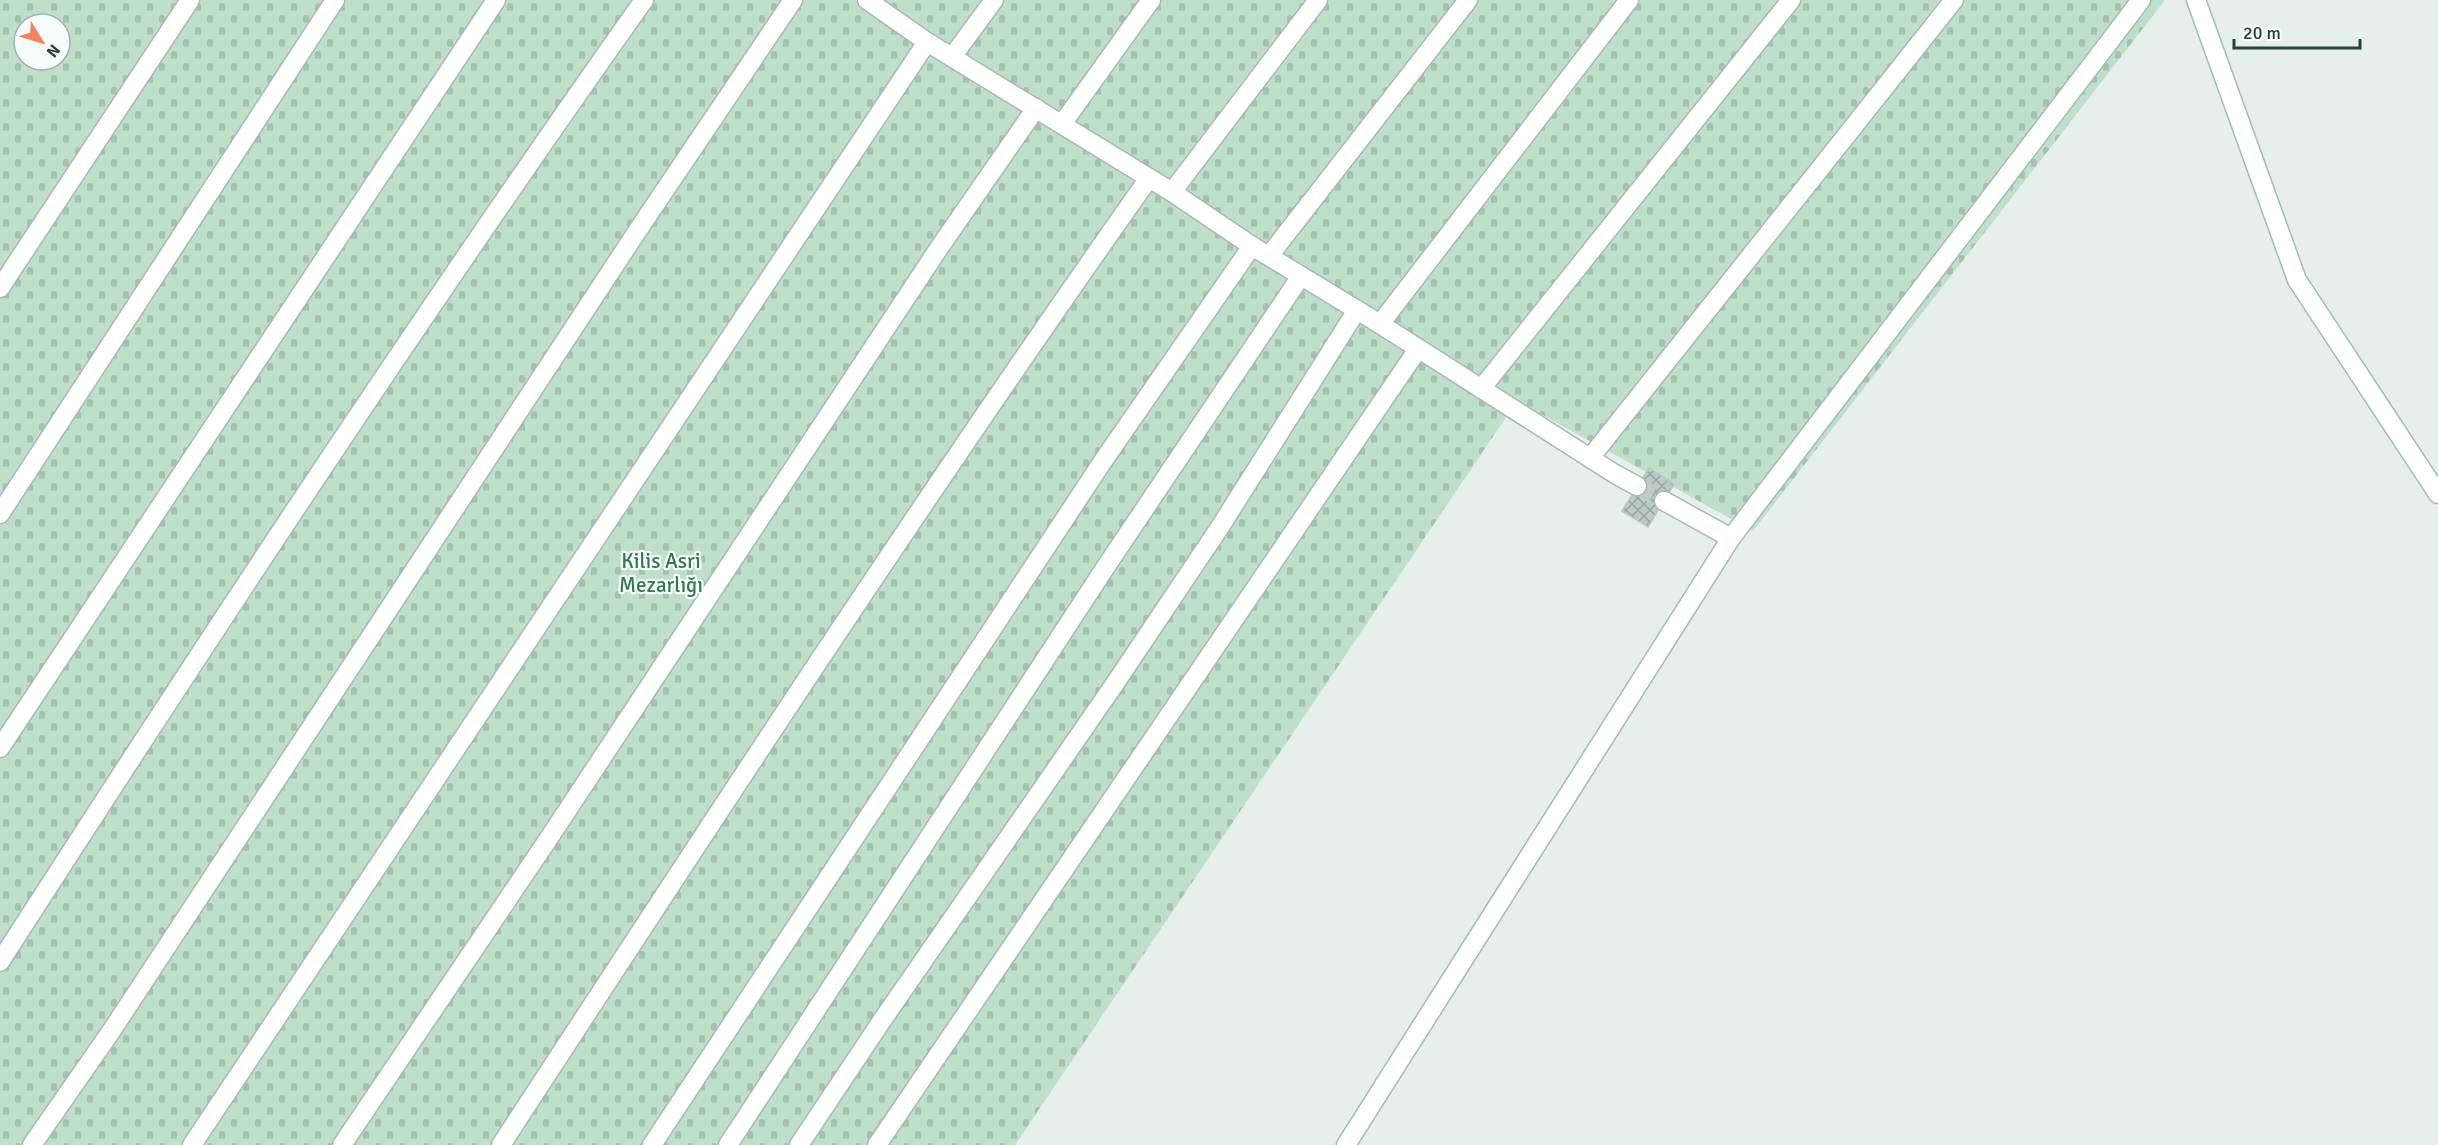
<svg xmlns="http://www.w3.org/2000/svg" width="2438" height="1145" viewBox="0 0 2438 1145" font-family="Signika,sans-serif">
<defs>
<pattern id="cemetery-stones" width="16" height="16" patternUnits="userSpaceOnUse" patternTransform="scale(1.5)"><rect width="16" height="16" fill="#bfe0c8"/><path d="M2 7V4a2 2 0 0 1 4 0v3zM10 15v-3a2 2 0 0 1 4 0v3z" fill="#a4c1ad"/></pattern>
<pattern id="building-cross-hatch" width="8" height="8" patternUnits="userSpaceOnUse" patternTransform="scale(1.5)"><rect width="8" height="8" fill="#bbcac4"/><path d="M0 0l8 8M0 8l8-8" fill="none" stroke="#98a6a0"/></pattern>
</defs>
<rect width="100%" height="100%" fill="#e6efeb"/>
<!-- cemetery -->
<path fill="url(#cemetery-stones)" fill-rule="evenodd" d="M0 0H2165L1753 531 1517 401 1015 1145H0ZM24 24H60V60H24Z"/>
<!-- building -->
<path fill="url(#building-cross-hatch)" stroke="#b8c9c2" stroke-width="1.5" d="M1649 468 1674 484 1648 527 1622 511Z"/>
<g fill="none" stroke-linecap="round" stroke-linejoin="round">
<!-- street-tunnel -->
<path stroke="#bfccc8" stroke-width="18" stroke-dasharray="18 9" stroke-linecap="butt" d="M1637 486 1664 501"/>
<!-- lane casing -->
<g stroke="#a8b8b2" stroke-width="21">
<path id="lane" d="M952 57 994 0
M1062 124 1151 0
M1172 192 1318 0
M1269 256 1468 0
M0 288 190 0
M1380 324 1629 0
M1481 389 1791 0
M1590 458 1954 0
M0 514 335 0
M0 748 496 0
M0 962C209 637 421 315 644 0
M32 1145 112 1030 638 230 793 0
M192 1145 927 42
M342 1145 549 838 939 248 1036 108
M501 1145C713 820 925 495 1149 178
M652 1145 1103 461 1252 246
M728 1145 1105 568 1301 276
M799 1145 883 1019 1114 685 1220 527 1357 310
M877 1145 1418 349"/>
</g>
<!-- street casing -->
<g stroke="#a8b8b2" stroke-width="21">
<path id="street" d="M867 0 927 42 1172 192 1252 246 1380 324 1615 474 1637 486
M1664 501 1731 538"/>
</g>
<!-- secondary casing -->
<g stroke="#a4bbb3" stroke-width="21">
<path id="secondary" d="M2196 0 2297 280 2438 494
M1346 1145 1731 538 2141 0"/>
</g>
<!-- lane -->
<use href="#lane" stroke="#fff" stroke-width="18"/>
<!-- street -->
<use href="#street" stroke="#fff" stroke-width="18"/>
<!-- secondary -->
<use href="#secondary" stroke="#fff" stroke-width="18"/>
</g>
<g text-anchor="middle" stroke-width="4.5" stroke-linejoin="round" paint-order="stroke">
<!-- park labels -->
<g font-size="21" fill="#2d7a4b" stroke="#f7fbf9">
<text x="661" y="568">Kilis Asri<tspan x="661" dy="24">Mezarlığı</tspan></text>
</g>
</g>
<!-- north arrow -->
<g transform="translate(42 42) rotate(128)"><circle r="28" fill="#f7fbf9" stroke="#a3b1ad" stroke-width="1.5"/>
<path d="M0-4.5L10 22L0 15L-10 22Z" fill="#f4845f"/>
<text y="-9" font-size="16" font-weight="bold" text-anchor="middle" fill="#24423a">N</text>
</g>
<!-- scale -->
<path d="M2234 39v9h126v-9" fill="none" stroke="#24423a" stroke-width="3"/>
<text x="2243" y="39" font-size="18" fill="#24423a" stroke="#f7fbf9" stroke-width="4.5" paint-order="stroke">20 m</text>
</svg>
